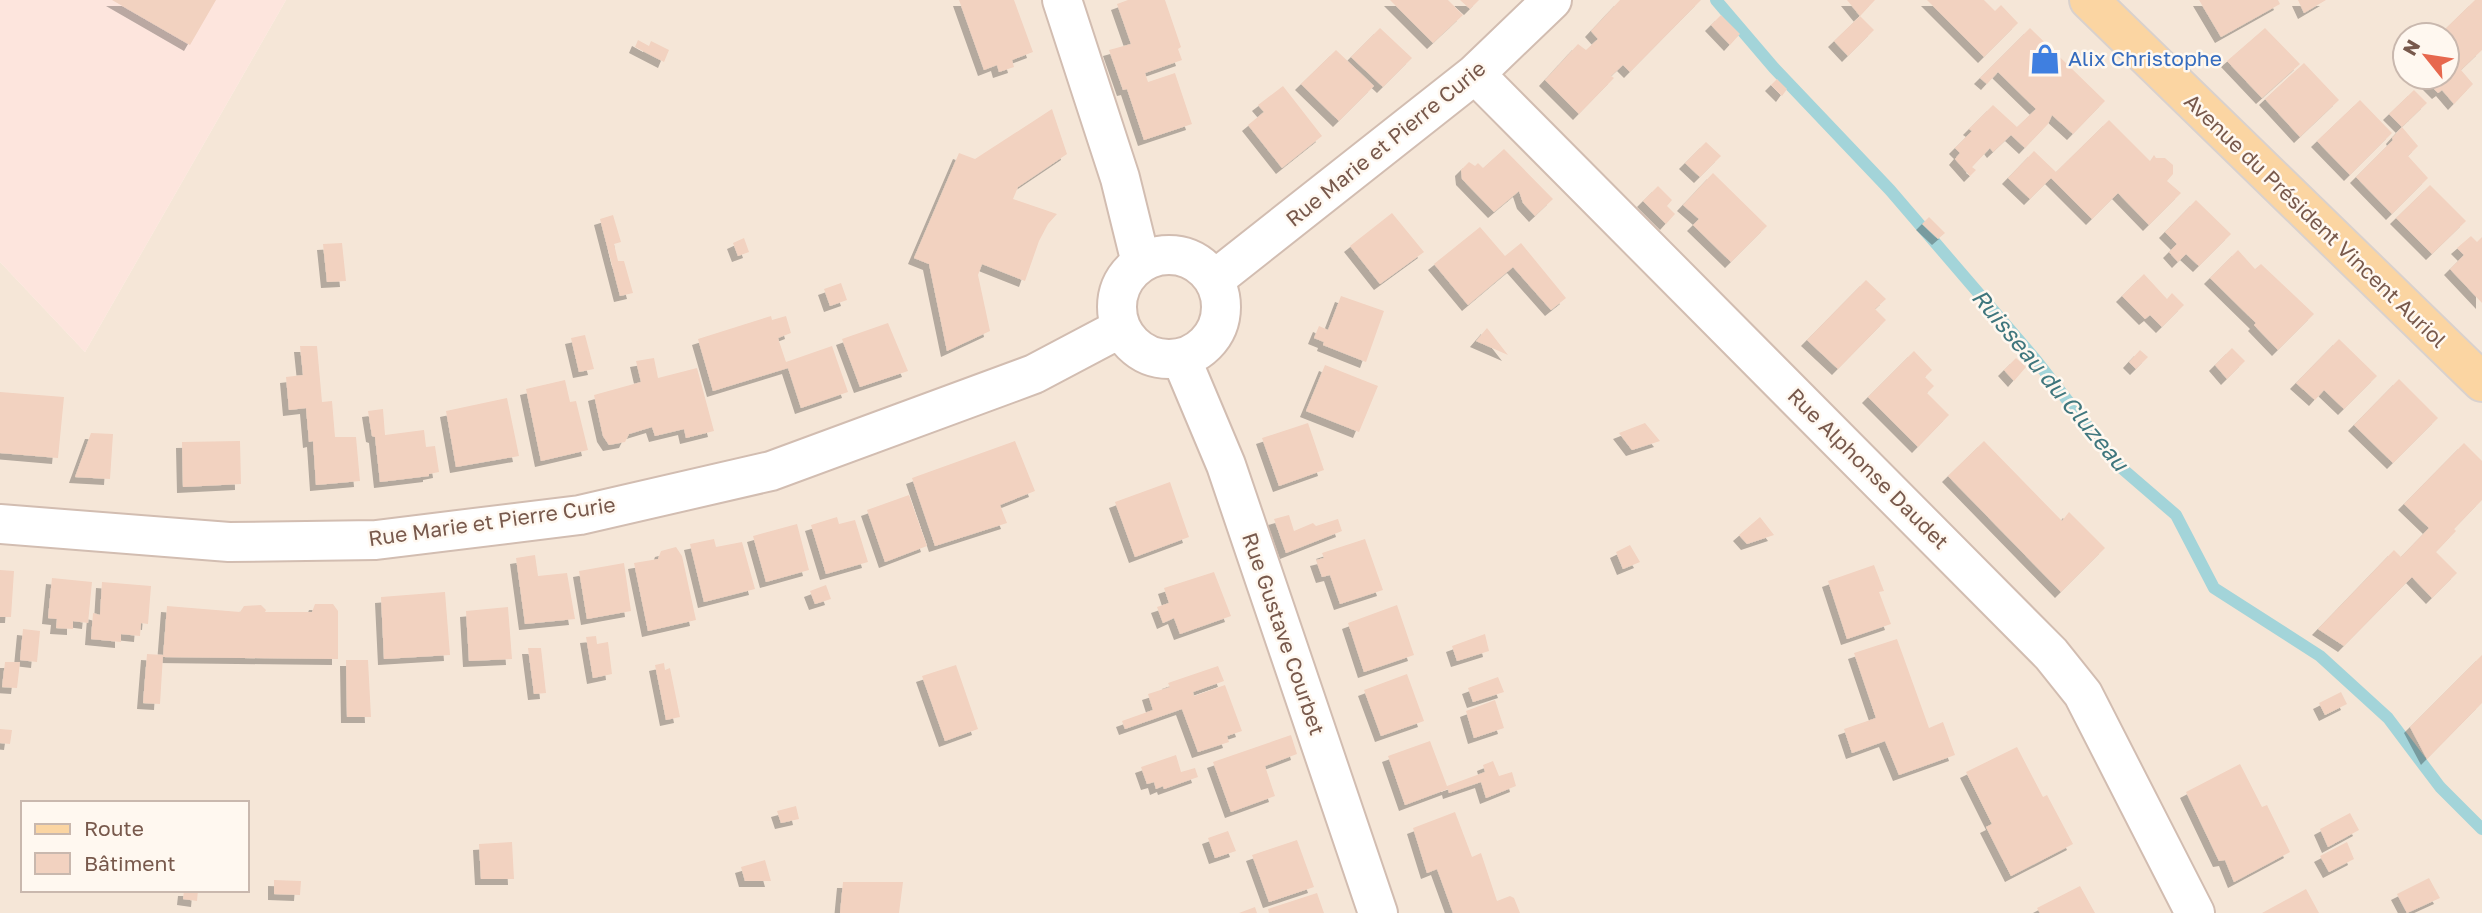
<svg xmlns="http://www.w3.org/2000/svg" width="2482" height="913" viewBox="0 0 2482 913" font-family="'Golos Text',sans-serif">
<defs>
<filter id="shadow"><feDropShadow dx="-6" dy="6" stdDeviation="0" flood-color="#0004"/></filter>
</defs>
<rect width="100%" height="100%" fill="#fdf4e9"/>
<!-- residential -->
<path fill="#f5e6d7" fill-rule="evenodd" d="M286 0H2482V913H0V262L85 352ZM2405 35H2447V77H2405ZM23 803H247V890H23Z"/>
<!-- commercial -->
<path fill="#fde5dd" d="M0 0H286L85 352 0 262Z"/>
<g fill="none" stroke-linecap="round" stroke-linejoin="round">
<!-- stream -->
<path stroke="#a3d4d9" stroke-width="12" d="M1716 0 1774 68 1890 190 2035 359 2118 465 2176 515 2214 588 2320 656 2388 718 2440 787 2482 829"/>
</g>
<!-- building -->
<path fill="#f2d2c0" filter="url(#shadow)" d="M112 0H216L190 45Z
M959 0H1014L1033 52 1012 60 1014 67 999 72 997 65 984 70Z
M1128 0H1165L1181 47 1178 49 1182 60 1145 73 1148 82 1175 73 1192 124 1144 140 1127 89 1123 90 1109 50 1131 44 1117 4Z
M1390 0H1448L1463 15 1433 43Z
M1460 0H1479L1470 9Z
M1620 0H1701L1630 72 1623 65 1611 76 1614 78 1579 114 1545 80 1578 44 1586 50 1598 39 1591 31Z
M1847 0H1875L1860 16Z
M1927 0H1984L1995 11 2001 5 2018 23 1984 57Z
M2199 0H2278L2280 4 2221 37Z
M2298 0H2326L2304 13Z
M2475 0H2482V50L2461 70 2473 84 2454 104 2442 90 2438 93 2422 77H2447V35H2439Z
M1721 15 1740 34 1730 45 1711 25Z
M1860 16 1874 30 1848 56 1834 41Z
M1380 28 1412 58 1383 87 1351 57Z
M2030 28 2105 101 2073 134 2052 115 2048 124 2025 148 2011 135 1993 152 1990 148 1972 167 1976 170 1970 176 1955 159 1960 153 1955 148 1972 131 1969 129 1993 105 2017 127 2036 109 1998 72 1987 84 1980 78Z
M2265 28 2300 64 2262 98 2227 61Z
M638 40 649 46 651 41 669 50 664 62 635 47Z
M1336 50 1374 86 1339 121 1301 84Z
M2304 63 2339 100 2300 137 2265 99Z
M1777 79 1787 89 1782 96 1771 85Z
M1283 86 1322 136 1282 168 1248 125 1264 112 1258 105Z
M2414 90 2427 103 2402 127 2389 114Z
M2360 100 2392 133 2350 175 2317 141Z
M1052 109 1067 154 1018 187 1013 199 1057 214 1048 224 1039 241 1025 281 982 264 978 275 990 331 947 351 929 264 914 258 959 153 975 159Z
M2109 120 2150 161 2154 155 2156 158H2165L2173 165V174L2167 181 2181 193 2149 225 2118 193 2092 219 2051 178 2030 199 2008 178 2034 151 2056 172Z
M2402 127 2418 146 2408 156 2428 178 2392 214 2356 177 2393 140 2392 138Z
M1706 142 1721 156 1700 177 1685 163Z
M1504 149 1553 199 1535 216 1523 203 1519 191 1494 212 1462 179 1461 170 1469 162 1475 166 1478 163 1483 168Z
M1713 173 1767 226 1731 262 1693 225 1699 219 1683 205Z
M2430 185 2466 221 2432 254 2396 218Z
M1658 186 1672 200 1667 206 1675 214 1666 224 1643 201Z
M2196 200 2231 234 2199 266 2186 254 2178 262 2169 252 2177 244 2165 232Z
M1392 213 1424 252 1380 284 1350 246Z
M613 215 621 242 614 244 618 261H624L633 293 620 296 600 219Z
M1929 217 1945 233 1938 239 1922 224Z
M1480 227 1505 256 1521 243 1566 298 1551 310 1513 267 1468 305 1434 264Z
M2471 236 2477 242 2482 237V303L2450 269 2464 255 2457 248Z
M744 238 749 252 738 256 733 243Z
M342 243 346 281 327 282 323 244Z
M2238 250 2255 269 2261 264 2314 314 2278 350 2254 325 2256 323 2210 278Z
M2144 274 2167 299 2172 293 2184 305 2162 327 2150 315 2145 319 2122 296Z
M1866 280 1886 299 1875 309 1886 320 1838 369 1807 340Z
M841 283 847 300 830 306 824 289Z
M1341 296 1384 311 1366 362 1323 345 1324 342 1314 338 1319 326 1328 330Z
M771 316 772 320 786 316 791 333 778 338 786 362 832 346 848 392 801 408 788 368 713 391 698 339Z
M888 323 908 371 860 387 842 339Z
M1487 328 1508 355 1476 341Z
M585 335 594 369 579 372 571 338Z
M2339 339 2377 376 2344 409 2324 390 2315 400 2296 383Z
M300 346H317L322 402 332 401 335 437H356L360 481 316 485 313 441 309 442 306 408 289 410 286 377 303 375Z
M2232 348 2245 361 2227 379 2215 365Z
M2140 350 2148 357 2136 369 2129 362Z
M1914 351 1932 370 1925 377 1934 386 1927 393 1949 415 1918 447 1868 397Z
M654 358 658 378 697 368 714 431 686 438 684 429 655 436 652 427 629 434 625 442 609 445 603 436 594 395 641 382 636 361Z
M2016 358 2026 367 2014 381 2004 370Z
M1325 365 1378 386 1359 432 1306 411Z
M2399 379 2438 418 2393 463 2354 425Z
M565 380 570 402 576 401 588 450 541 461 526 389Z
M0 392 64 397 58 458 0 453Z
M507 398 519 456 456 467 446 411Z
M383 409 385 435 424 430 426 447 435 446 439 472 429 474V476L380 482 375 437 372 436 368 411Z
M1308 423 1324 470 1279 486 1262 438Z
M1645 423 1660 441 1632 450 1619 433Z
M91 433 113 434 110 479 75 477Z
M240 441 241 484 183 487 182 442Z
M1015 441 1035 491 1000 505 1007 523 935 546 912 478Z
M1984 441 2062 521 2069 512 2105 548 2061 592 1948 476Z
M2464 443 2482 461V500L2454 529 2456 531 2436 552 2457 573 2432 598 2412 577 2344 646 2318 629 2394 550 2401 557 2429 528 2404 504Z
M1170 482 1189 537 1135 557 1115 502Z
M909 495 927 546 885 562 867 510Z
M1289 515 1294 531 1313 523 1316 526 1338 519 1342 531 1286 553 1274 519Z
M837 517 839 524 855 520 868 562 826 574 811 525Z
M1760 517 1774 535 1747 544 1739 535Z
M797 524 809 570 766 582 753 536Z
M714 539 716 547 742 542 755 589 704 602 690 544Z
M1365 539 1383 590 1340 604 1330 575 1322 577 1316 560 1324 558 1322 553Z
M1630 545 1640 562 1623 569 1616 552Z
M676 547 682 556 696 620 648 631 634 563 658 559 661 551Z
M535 555 538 576 567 573 575 619 525 624 516 558Z
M624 563 631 611 587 619 579 571Z
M1874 565 1884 591 1879 592 1891 624 1847 639 1828 581Z
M0 570 14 571 11 617H0Z
M1214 572 1231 616 1180 634 1174 618 1163 623 1157 607 1169 603 1164 588Z
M52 578 92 582 88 623 73 621V629L56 628 57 619 48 618Z
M102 582 151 586 148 624 141 623 140 636 121 634V642L91 639 93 613 100 615Z
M826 585 831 599 815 604 810 591Z
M445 592 450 655 384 659 381 597Z
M315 604H333L338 611V659L163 657 167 606 240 612 244 606 261 605 266 610 265 612H312Z
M1397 605 1414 655 1364 672 1348 623Z
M508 607 512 659 469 661 466 611Z
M23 629 40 631 37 662 20 660Z
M1485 634 1489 651 1457 661 1452 646Z
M596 636 597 644 608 642 612 674 593 678 586 637Z
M1897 639 1929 728 1943 722 1955 755 1899 775 1885 741 1852 753 1844 729 1876 718 1854 653Z
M528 648H541L546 693 534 694Z
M147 654 163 655 160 704 143 703Z
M2482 655V703L2427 759 2410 727Z
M346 660H368L371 717H347Z
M5 662H20L17 688 2 687Z
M664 663 665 670 670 668 680 717 666 720 655 665Z
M956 665 978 729 945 741 922 676Z
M1218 666 1224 681 1193 692 1194 696 1225 685 1242 731 1227 736 1229 742 1198 752 1182 709 1125 729 1122 721 1153 710 1148 694 1170 687 1168 683Z
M1407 674 1424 721 1381 736 1364 690Z
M1498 677 1504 692 1473 702 1468 688Z
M2341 692 2347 704 2325 715 2319 703Z
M1495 700 1504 728 1474 738 1466 711Z
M0 729 12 730 10 744 0 743Z
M1291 735 1297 754 1265 766 1275 796 1231 812 1213 762Z
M1430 741 1447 786 1485 772 1483 765 1493 761 1499 776 1512 772 1516 786 1486 798 1481 782 1449 793 1448 789 1405 805 1388 756Z
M2017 747 2043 797 2047 795 2073 844 2011 876 1986 827 1992 824 1966 772Z
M1176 755 1181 772 1195 768 1198 777 1164 789 1163 786 1156 789 1154 782 1147 784 1141 767Z
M2240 764 2262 807 2267 805 2290 852 2234 882 2225 860 2219 861 2186 792Z
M796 806 799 819 781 823 777 811Z
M1455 812 1472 857 1481 853 1497 901 1510 896 1514 898 1520 913H1453L1437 869 1427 873 1413 828Z
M2350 813 2359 830 2328 847 2320 829Z
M1228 831 1236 851 1215 858 1208 838Z
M1297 840 1314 887 1269 902 1252 855Z
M512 842 514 879H481L479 844Z
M2347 842 2354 859 2329 872 2320 856Z
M765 860 771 881H745L741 867Z
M2429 878 2440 898 2407 913 2397 894Z
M274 880 301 881 300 895 274 894Z
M843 882H903L899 913H840Z
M2080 886 2095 913H2040L2037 908Z
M2306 889 2319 913H2262Z
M184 890H198L197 901 183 899Z
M1317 893 1324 913H1269L1268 909Z
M1255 907 1257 913H1239Z"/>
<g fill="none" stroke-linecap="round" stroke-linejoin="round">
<!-- minor casing -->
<g stroke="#d2bdb1" stroke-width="42">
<path id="minor" d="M1062 0 1120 178 1141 263
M1475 74 2051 654 2083 694 2195 913
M1117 307a52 52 0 1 1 104 0a52 52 0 1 1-104 0Z
M1214 280 1475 74 1552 0
M1181 358 1226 465 1378 913
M0 524 229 542 376 540 580 515 771 471 1034 374 1121 328"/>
</g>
<!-- major casing -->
<g stroke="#d9d1cd" stroke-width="42">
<path id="major" d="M2089 0 2482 382"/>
</g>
<!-- minor -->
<use href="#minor" stroke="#fff" stroke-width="38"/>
<!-- major -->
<use href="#major" stroke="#fbd5a2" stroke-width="38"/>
</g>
<!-- icons -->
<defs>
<g id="shop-bare" transform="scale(2.415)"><path d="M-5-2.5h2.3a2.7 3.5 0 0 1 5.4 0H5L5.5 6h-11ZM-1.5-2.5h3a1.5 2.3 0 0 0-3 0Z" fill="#3f7fe0" stroke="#fff8f0" stroke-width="2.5" paint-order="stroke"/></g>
</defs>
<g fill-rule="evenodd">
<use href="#shop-bare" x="2045" y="59"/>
</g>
<g text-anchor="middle" stroke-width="5" stroke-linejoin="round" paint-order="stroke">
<!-- shop labels -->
<g font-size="21" fill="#366cbe" stroke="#fff8f0" text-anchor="start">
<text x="2068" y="66">Alix Christophe</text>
</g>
<!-- street labels -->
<g font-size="21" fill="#78594c" stroke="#fff8f0">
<text transform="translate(1386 144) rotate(-39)" y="7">Rue Marie et Pierre Curie</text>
<text transform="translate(2315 221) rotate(44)" y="7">Avenue du Président Vincent Auriol</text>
<text transform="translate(1868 469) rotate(45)" y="7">Rue Alphonse Daudet</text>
<text transform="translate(492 522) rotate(-8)" y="7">Rue Marie et Pierre Curie</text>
<text transform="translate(1283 634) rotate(71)" y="7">Rue Gustave Courbet</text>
</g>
<!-- water labels -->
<g font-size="23" font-style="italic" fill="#3f767d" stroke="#fff8f0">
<text transform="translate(2050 380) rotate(50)" y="8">Ruisseau du Cluzeau</text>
</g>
</g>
<!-- legend -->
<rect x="21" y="801" width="228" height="91" fill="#fff8f0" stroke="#c9b8ae" stroke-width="2"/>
<rect x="35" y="824" width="35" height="10" fill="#fbd5a2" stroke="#c9b8ae" stroke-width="2"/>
<text x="84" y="836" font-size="21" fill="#78594c">Route</text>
<rect x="35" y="853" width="35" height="21" fill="#f2d2c0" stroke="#c9b8ae" stroke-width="2"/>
<text x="84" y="871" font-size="21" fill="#78594c">Bâtiment</text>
<!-- north arrow -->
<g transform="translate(2426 56) rotate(300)"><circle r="33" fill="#fff8f0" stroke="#c9b8ae" stroke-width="2"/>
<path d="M0-5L12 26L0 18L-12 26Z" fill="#e7684e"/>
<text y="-10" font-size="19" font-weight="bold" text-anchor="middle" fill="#78594c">N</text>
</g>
</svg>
